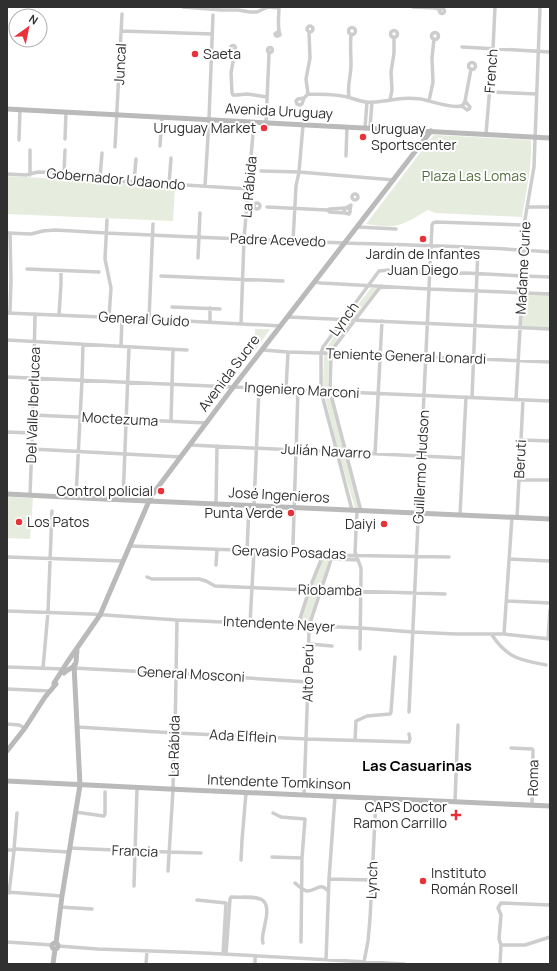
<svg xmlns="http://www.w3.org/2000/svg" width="557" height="971" viewBox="0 0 557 971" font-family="Manrope,sans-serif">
<rect width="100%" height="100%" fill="#fff"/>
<!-- green -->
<path fill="#e6edde" d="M435 135 530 140 531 142C532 168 526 192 522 217L435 213 428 210C417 216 405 225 392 226 384 227 375 225 366 224L433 136Z
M7 176 175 186 173 221 7 214Z
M371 288H378L329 353 328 389 360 509 355 508 338 451 323 388 324 351 345 321Z
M522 293 550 294V329L520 327Z
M255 329H270L255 351Z
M9 497 33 498 30 539 7 538V499Z
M323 555H355L358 560 332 559 309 626 298 625Z"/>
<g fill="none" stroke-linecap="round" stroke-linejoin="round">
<!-- street -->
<path stroke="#cdcdcd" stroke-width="3.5" d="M183 7 222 10H238L250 12H257L268 7
M268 7 279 8
M279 7C279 16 277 26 280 35L278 36H276L275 34 276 33 278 32H279
M413 7 435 8 440 10
M439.5 11a2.5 2.5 0 1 1 5 0a2.5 2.5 0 1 1-5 0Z
M307 29a3 3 0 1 1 6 0a3 3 0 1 1-6 0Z
M348.5 31a3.5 3.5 0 1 1 7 0a3.5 3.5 0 1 1-7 0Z
M390.5 34a3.5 3.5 0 1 1 7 0a3.5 3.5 0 1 1-7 0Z
M122 31 212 34
M431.5 36a3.5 3.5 0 1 1 7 0a3.5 3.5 0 1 1-7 0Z
M230.5 48a2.5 2.5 0 1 1 5 0a2.5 2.5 0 1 1-5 0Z
M462 47 550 52
M267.5 50a2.5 2.5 0 1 1 5 0a2.5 2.5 0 1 1-5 0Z
M235 50 231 73 232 93 233 95H237L247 94 267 97
M468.5 66a3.5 3.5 0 1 1 7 0a3.5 3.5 0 1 1-7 0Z
M490 92 537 94
M308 94 306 79 310 58 309 32
M349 97C347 85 351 76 351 65 351 54 350 45 351 35
M304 98 298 99 296 101 297 104 300 105 302 104 304 98 308 94C319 94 331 94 342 96 350 97 358 101 366 102 374 103 382 101 391 100 401 98 411 98 421 99 431 101 452 109 461 106 464 105 464 104 465 101L471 69
M390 100 392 90 391 72 394 53V37
M429 101 433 82 432 58 434 39
M462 106 467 110 469 109 470 107 465 101
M266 123 269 54 268 51
M365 128 367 102
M370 128 372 102
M486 134 493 49 495 7
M65 139 66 112
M19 140 20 109
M160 146 162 117
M115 147 122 14
M346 156 347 127
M261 171 299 172 394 180
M64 173 65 150
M7 174 26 175 38 172 92 174 95 175 104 180 169 184 249 189
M30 175V150
M100 178 102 153
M134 182 136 159
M169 184 171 158
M205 186 209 119 213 15
M352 197a3 3 0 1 1 6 0a3 3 0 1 1-6 0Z
M254 206a3 3 0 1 1 6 0a3 3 0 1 1-6 0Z
M267 207 327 210
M528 207H550
M347 208 350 209V212L349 214 345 213 344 209 351 205 350 210
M345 213 330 212 327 210 330 209 345 208
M107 220 105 259 111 288 109 317
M358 227 396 229
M7 233 31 234 43 231 55 230C134 235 214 238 293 241 379 245 465 245 550 252
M293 241 296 186 299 172 303 125
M198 258 200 213
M27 269 99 272
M161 276 283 281
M315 282 321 283 429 289 550 294
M172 307 220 309
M7 313 149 319 281 326
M10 313 11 280 10 233
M59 315 61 284V271
M288 317 550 329
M149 319 153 224
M210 322V308
M241 324 244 239 254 122
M7 340 187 350
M121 346 122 318
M263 350 288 352 380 355 550 362
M7 377 550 401
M286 389 288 352
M472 398 478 248
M516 399 523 276 524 225 534 167 540 7
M33 415 207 423
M171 421 173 349
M7 432 32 433
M521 440 550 441
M190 445 463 458
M32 449 181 457
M375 454 382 321
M519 480H550
M30 495 33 415 35 314
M76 497 82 380 83 344
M123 500 129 347
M216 503 217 446
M254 505 259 388
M352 510 321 391V353L323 347 379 271 389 270 446 274 466 273 523 276 550 277
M357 510 355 552 361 568V572L360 649
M361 511 330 391 331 354 332 350 381 286
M460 515 466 397
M517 518 523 400
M293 544 298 390
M130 546 315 553 323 555 449 557
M247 551 249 505
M7 557 123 561
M332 559 358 560
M509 559 550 561
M216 565 217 550
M147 577 152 579H199L206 581 215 586 309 590H321L445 594
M507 601 550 603
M7 611 91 614 177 620 361 628 413 632 456 634H504L550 639
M250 623 254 551
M298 625 309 590 323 555
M504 634 512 517
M492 635C507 658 520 660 546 665
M548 639 550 610
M309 644 332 646
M7 667 64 669
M43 668 48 612 52 511
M73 668 188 674 308 682
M7 689 50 691
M409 712 432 225 433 223 436 222 524 225
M7 724 19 725 25 728
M77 727 175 733 306 739 409 742 410 739 409 734
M355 740 356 721 367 716 390 714 391 712 395 657
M511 748 532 749 533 750 532 805
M304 795 308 682 309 626 333 554
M455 801 458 725
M75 812 104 816 105 814V792
M273 813 281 817 305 819 302 858 301 942
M70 848 136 851 201 853
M14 849 17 813
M16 849 69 852
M7 850H13
M272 857 302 858
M241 860 242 840 246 793
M168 871 173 790 174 741 176 736 175 733 177 620
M329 879 372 880
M295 883C299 886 302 890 307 891 315 892 320 881 328 891
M134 886 137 788
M7 892 62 896
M9 893 14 851
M197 900 226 903 223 954
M60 907 92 909
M7 942 52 945
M501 945H525L550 937
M58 946 98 949 204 953 404 964
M226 954 230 899 231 897C255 898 273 892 265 924 264 931 261 937 263 943
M326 960 329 879 335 796
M364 962 368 941 370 919 376 798
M146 964 147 951
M255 964V956
M500 964 501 945 499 939 501 915 498 908 501 903 550 905"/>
<!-- secondary -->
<path stroke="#bababa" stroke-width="5" d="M7 109 550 138
M7 494 103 499 550 519
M64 673C67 669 72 669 75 665 77 662 76 655 77 651
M54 685V683L68 661 100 615 149 501 152 495 234 386 431 131
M7 751 25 728 45 697 56 684
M7 781 169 789 550 806
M52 946a3 3 0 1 1 6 0a3 3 0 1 1-6 0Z
M56 943 62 896 80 785 74 665
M53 964 55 949"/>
</g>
<!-- markers -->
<g fill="#e9313a" stroke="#fff" stroke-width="1.5">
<circle cx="195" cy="54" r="4"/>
<circle cx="264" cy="128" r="4"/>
<circle cx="363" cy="137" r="4"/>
<circle cx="423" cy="239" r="4"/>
<circle cx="161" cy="491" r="4"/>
<circle cx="291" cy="513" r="4"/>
<circle cx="19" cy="522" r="4"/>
<circle cx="384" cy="524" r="4"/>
<path d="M454 809h4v4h4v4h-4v4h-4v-4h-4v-4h4z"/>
<circle cx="423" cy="881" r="4"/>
</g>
<g text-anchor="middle" stroke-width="4" stroke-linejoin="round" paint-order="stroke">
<!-- poi labels -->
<g font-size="14" fill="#303030" stroke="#fff" text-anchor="end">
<text x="203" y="59" text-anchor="start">Saeta</text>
<text x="256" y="133">Uruguay Market</text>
<text x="371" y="134" text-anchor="start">Uruguay<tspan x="371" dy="16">Sportscenter</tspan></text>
<text x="423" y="259" text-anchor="middle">Jardín de Infantes<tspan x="423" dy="16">Juan Diego</tspan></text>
<text x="153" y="496">Control policial</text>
<text x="283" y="518">Punta Verde</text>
<text x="27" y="527" text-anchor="start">Los Patos</text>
<text x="376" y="529">Daiyi</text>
<text x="447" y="812">CAPS Doctor<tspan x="447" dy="16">Ramon Carrillo</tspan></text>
<text x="431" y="878" text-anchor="start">Instituto<tspan x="431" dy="16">Román Rosell</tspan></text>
</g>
<!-- street labels -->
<g font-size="14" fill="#303030" stroke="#fff">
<text transform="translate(120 64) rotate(-87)" y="5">Juncal</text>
<text transform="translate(491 71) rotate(-86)" y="5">French</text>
<text transform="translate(279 111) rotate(3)" y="5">Avenida Uruguay</text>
<text transform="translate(116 179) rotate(5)" y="5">Gobernador Udaondo</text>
<text transform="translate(249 187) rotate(-85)" y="5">La Rábida</text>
<text transform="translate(278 240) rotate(2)" y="5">Padre Acevedo</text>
<text transform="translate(523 268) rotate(-87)" y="5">Madame Curie</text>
<text transform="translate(144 319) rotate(3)" y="5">General Guido</text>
<text transform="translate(344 319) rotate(-54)" y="5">Lynch</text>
<text transform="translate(406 356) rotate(2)" y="5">Teniente General Lonardi</text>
<text transform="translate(229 373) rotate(-53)" y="5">Avenida Sucre</text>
<text transform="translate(302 390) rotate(3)" y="5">Ingeniero Marconi</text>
<text transform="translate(33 405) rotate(-88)" y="5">Del Valle Iberlucea</text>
<text transform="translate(120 419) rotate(3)" y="5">Moctezuma</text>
<text transform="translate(326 451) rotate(3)" y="5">Julián Navarro</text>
<text transform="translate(520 459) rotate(-87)" y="5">Beruti</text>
<text transform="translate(421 467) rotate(-87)" y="5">Guillermo Hudson</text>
<text transform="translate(279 495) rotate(3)" y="5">José Ingenieros</text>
<text transform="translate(289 552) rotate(2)" y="5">Gervasio Posadas</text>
<text transform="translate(330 590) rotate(1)" y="5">Riobamba</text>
<text transform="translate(279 624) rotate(3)" y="5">Intendente Neyer</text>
<text transform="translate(308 673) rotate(-89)" y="5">Alto Perú</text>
<text transform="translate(191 674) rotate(3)" y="5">General Mosconi</text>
<text transform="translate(243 736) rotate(3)" y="5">Ada Elflein</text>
<text transform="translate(174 746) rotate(-89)" y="5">La Rábida</text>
<text transform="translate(533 778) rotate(-89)" y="5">Roma</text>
<text transform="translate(279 782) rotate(2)" y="5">Intendente Tomkinson</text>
<text transform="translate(135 851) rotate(2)" y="5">Francia</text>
<text transform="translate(372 880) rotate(-88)" y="5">Lynch</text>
</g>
<!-- park labels -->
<g font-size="14" fill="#526d3c" stroke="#fff">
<text x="474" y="181">Plaza Las Lomas</text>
</g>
<!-- neighbourhood labels -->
<g font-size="15" font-weight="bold" fill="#000" stroke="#fff">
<text x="417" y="771">Las Casuarinas</text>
</g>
</g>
<!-- border -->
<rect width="557" height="971" fill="none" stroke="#303030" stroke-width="16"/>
<!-- north arrow -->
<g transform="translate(28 28) rotate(33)"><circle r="19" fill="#ffffff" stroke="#acacac"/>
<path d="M0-3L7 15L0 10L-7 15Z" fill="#e9313a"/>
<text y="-6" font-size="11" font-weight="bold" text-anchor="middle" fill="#303030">N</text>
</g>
</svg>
